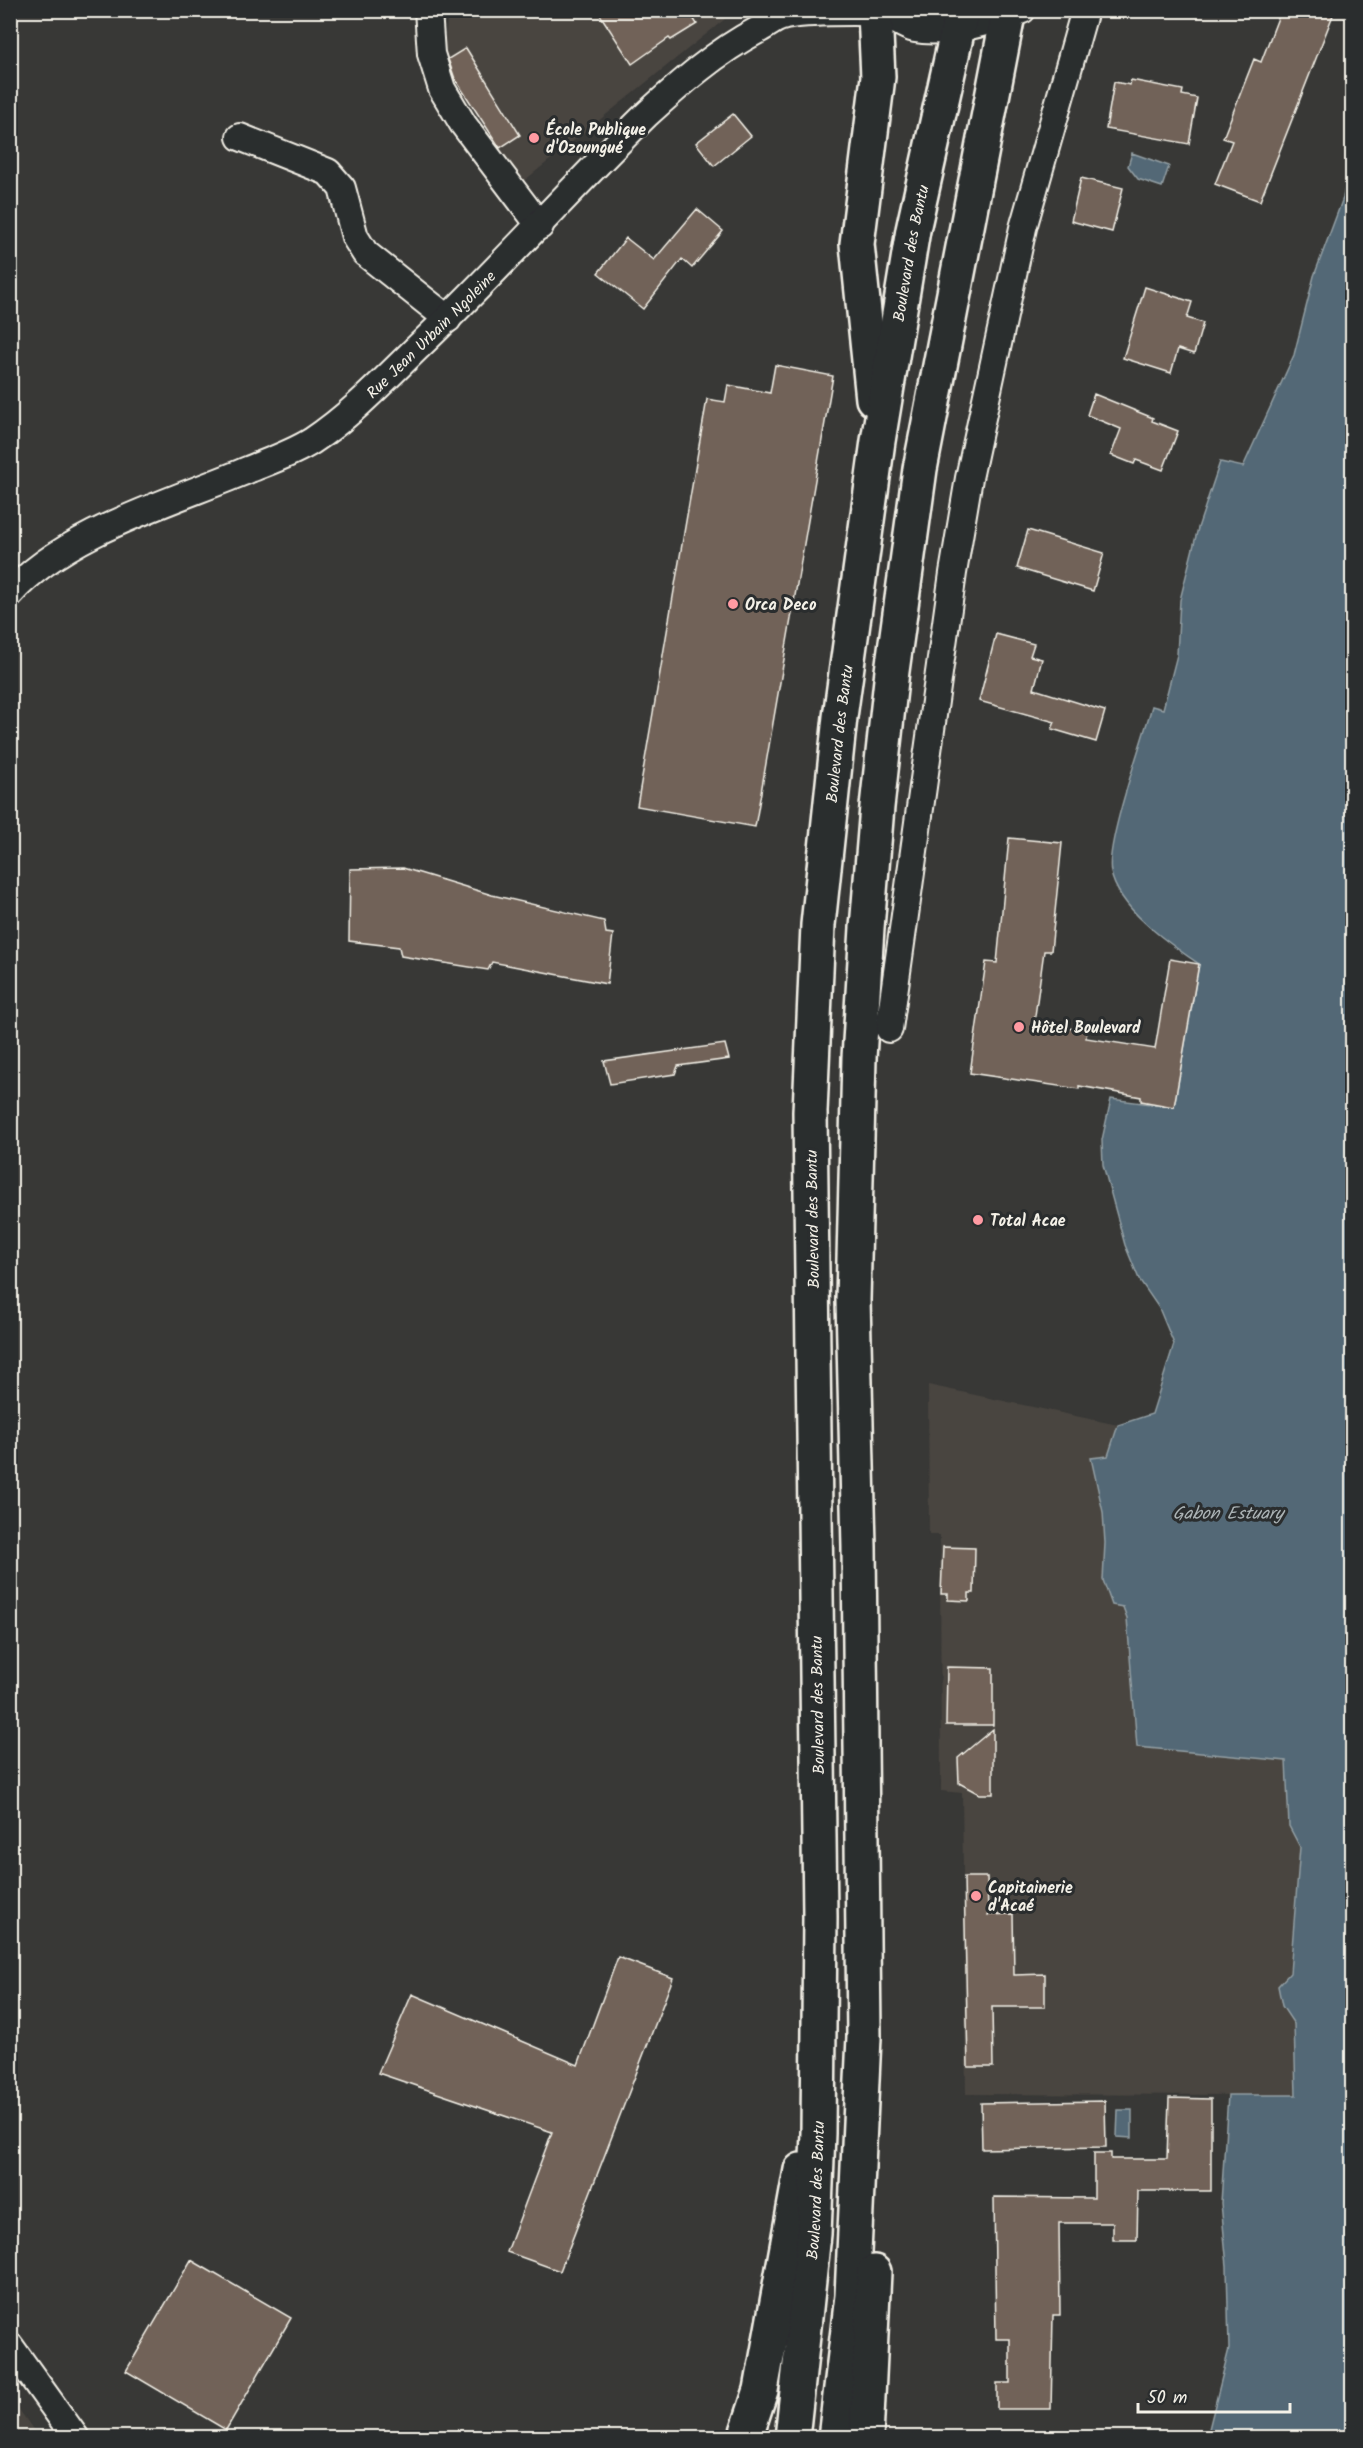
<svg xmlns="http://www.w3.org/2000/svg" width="1363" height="2448" viewBox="0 0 1363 2448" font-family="Kalam,sans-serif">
<rect width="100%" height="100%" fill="#383836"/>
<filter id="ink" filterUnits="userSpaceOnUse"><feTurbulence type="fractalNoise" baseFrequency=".0167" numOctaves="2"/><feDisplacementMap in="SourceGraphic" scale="12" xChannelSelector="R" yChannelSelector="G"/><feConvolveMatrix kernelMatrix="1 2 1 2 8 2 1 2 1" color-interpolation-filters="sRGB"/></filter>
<g filter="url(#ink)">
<!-- built -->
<path fill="#494540" d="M719 10 725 19 520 184 443 62 448 11Z
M928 1385 1118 1425 1108 1456 1091 1458 1103 1512 1105 1543 1127 1618 1138 1747 1285 1760 1289 1826 1300 1846 1289 1973 1278 1986 1282 2006 1293 2024 1296 2095 966 2094 962 1793 941 1791 940 1535H929Z
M11 2398 32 2428 39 2437H11Z"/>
<!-- water -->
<path fill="#526876" stroke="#939fa4" stroke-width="1.5" d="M1352 150V2437H1207L1229 2349 1227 2266 1221 2203 1228 2095H1296L1294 2024 1282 2006 1278 1986 1290 1973 1300 1847 1289 1826 1286 1761 1137 1747 1127 1618 1123 1607 1112 1605 1103 1580 1105 1543 1103 1512 1091 1458 1108 1456 1118 1425 1152 1414 1174 1344 1159 1308 1139 1279 1125 1245 1103 1165 1102 1140 1111 1099 1174 1107 1199 964C1170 944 1118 909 1111 872 1105 845 1143 739 1152 706L1163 709 1177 655 1180 600 1198 528 1220 462 1243 467 1294 355 1314 276 1343 198Z
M1132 153 1169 166 1162 187 1138 179 1128 166Z
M1118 2110H1132V2138L1117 2137Z"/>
<!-- building -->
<path fill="#716258" stroke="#f4f1e8" stroke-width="1.5" d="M597 10H688L697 24 671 40 669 38 632 64Z
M1281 10H1335L1260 201 1215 184 1232 141 1223 138 1254 59 1261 62Z
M466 48 520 135 500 148 455 79 448 59Z
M1131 80 1183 90 1182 95 1197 98 1189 144 1106 129 1114 82 1130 85Z
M733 114 751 136 714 166 696 143Z
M1081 178 1123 188 1112 232 1071 221Z
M697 209 723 231 692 268 682 259 643 309 598 273 626 238 654 260Z
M1145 287 1192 302 1187 318 1203 323 1194 354 1178 349 1171 373 1123 358Z
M775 365 833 376 755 827 637 806 707 399 725 402 728 385 770 393Z
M1094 394 1153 418 1152 421 1178 431 1163 470 1136 460 1134 464 1111 455 1121 429 1087 415Z
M1028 530 1104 553 1093 591 1017 568Z
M996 634 1034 644 1030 656 1042 659 1034 689 1105 711 1096 742 1052 729 1055 722 979 701Z
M1009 838 1062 843 1051 951H1044L1034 1023 1087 1031 1086 1038 1155 1049 1170 959 1199 964 1174 1107 1141 1101V1097L1079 1086V1089L970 1073 986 962 997 963Z
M403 868 492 895 604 921 606 933 613 934 607 984 492 962 488 970 401 956 399 947 349 941 350 869Z
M725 1044 729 1059 678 1066 675 1074 610 1084 604 1061Z
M943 1547 975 1548 974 1593H969V1601L948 1600V1594H941Z
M947 1667 993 1668V1725H946Z
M993 1729V1794H979L959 1783 958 1758Z
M964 1877H987L988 1915 1013 1914 1014 1975 1045 1974V2007H992L993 2067H968Z
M618 1957 673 1978 560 2271 507 2252 552 2132 378 2073 412 1994 578 2065Z
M1169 2098 1211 2099V2191H1138L1137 2240H1113V2223H1059L1060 2315H1053L1051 2409H997V2383H1010V2339H996L994 2197 1094 2198V2153H1111V2159H1167Z
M1105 2101 1106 2147 982 2149 981 2103Z
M191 2260 291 2318 226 2430 126 2371Z"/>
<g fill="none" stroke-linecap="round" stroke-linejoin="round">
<!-- minor casing -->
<g stroke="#f4f1e8" stroke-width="30">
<g id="minor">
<path d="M428 10 431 54 442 89 463 124 540 226"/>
<path d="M240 137 328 172 342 188 355 237 365 253 448 319"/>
<path id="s1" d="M10 594C64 532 175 501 250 469 270 461 293 453 312 441 351 415 383 381 417 348 496 273 568 191 646 115 681 83 716 52 758 30 766 26 774 19 782 17 798 12 860 11 878 13 892 15 902 26 915 29 948 35 990 22 1022 10"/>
<path d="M889 1029 953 573 969 478 1023 228 1085 10"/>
<path d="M10 2346 76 2438"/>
</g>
</g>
<!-- highway casing -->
<g stroke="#f4f1e8" stroke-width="38">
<g id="highway">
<path d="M873 399 857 244 878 77 875 13"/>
<path d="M745 2438 761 2390 801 2170"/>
<path id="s2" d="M792 2438 814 2234 818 2133 820 1917 810 1112 818 925 840 717 878 441 913 230 962 10"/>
<path d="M835 2438 852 2296 864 2037 859 1547 853 1300 859 1058 867 928 877 807 892 671 920 469 1009 10"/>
<path d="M866 2438 874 2272"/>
</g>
</g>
<!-- minor -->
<use href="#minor" stroke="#2a2d2e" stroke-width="26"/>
<!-- highway -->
<use href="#highway" stroke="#2a2d2e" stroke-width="33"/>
</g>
</g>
<!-- markers -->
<g fill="#ff9aa2" stroke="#2a2d2e" stroke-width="2">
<circle cx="534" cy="138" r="6"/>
<circle cx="733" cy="604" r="6"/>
<circle cx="1019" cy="1027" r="6"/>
<circle cx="978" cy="1220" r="6"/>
<circle cx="976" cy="1896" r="6"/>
</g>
<g text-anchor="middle" stroke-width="6" stroke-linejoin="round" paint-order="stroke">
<!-- poi labels -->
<g font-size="16" font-weight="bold" fill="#f4f1e8" stroke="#2a2d2e" text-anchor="start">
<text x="546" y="135">École Publique<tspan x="546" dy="18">d'Ozoungué</tspan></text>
<text x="745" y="610">Orca Deco</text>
<text x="1031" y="1033">Hôtel Boulevard</text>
<text x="990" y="1226">Total Acae</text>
<text x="988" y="1893">Capitainerie<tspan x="988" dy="18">d'Acaé</tspan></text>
</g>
<!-- street labels -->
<g font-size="16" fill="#f4f1e8" stroke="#2a2d2e">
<text dy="6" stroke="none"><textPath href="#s2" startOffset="2193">Boulevard des Bantu</textPath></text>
<text dy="6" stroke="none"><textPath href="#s1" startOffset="501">Rue Jean Urbain Ngoleine</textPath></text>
<text dy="6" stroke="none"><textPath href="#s2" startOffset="1707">Boulevard des Bantu</textPath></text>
<text transform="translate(812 1219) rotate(-91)" y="6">Boulevard des Bantu</text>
<text transform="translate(817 1705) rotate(-91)" y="6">Boulevard des Bantu</text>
<text dy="6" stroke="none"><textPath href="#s2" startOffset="249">Boulevard des Bantu</textPath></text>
</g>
<!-- water labels -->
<g font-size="18" font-style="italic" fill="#abb3b5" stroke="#2a2d2e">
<text x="1228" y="1519">Gabon Estuary</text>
</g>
</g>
<!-- margin -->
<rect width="1363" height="2448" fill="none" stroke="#2a2d2e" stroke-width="36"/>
<rect x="18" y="18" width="1327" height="2412" fill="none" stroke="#f4f1e8" stroke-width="2" filter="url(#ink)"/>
<!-- scale -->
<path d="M1138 2403v9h152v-9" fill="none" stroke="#f4f1e8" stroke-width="3"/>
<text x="1147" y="2403" font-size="18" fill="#f4f1e8" stroke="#2a2d2e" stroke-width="4.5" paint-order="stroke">50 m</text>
</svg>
